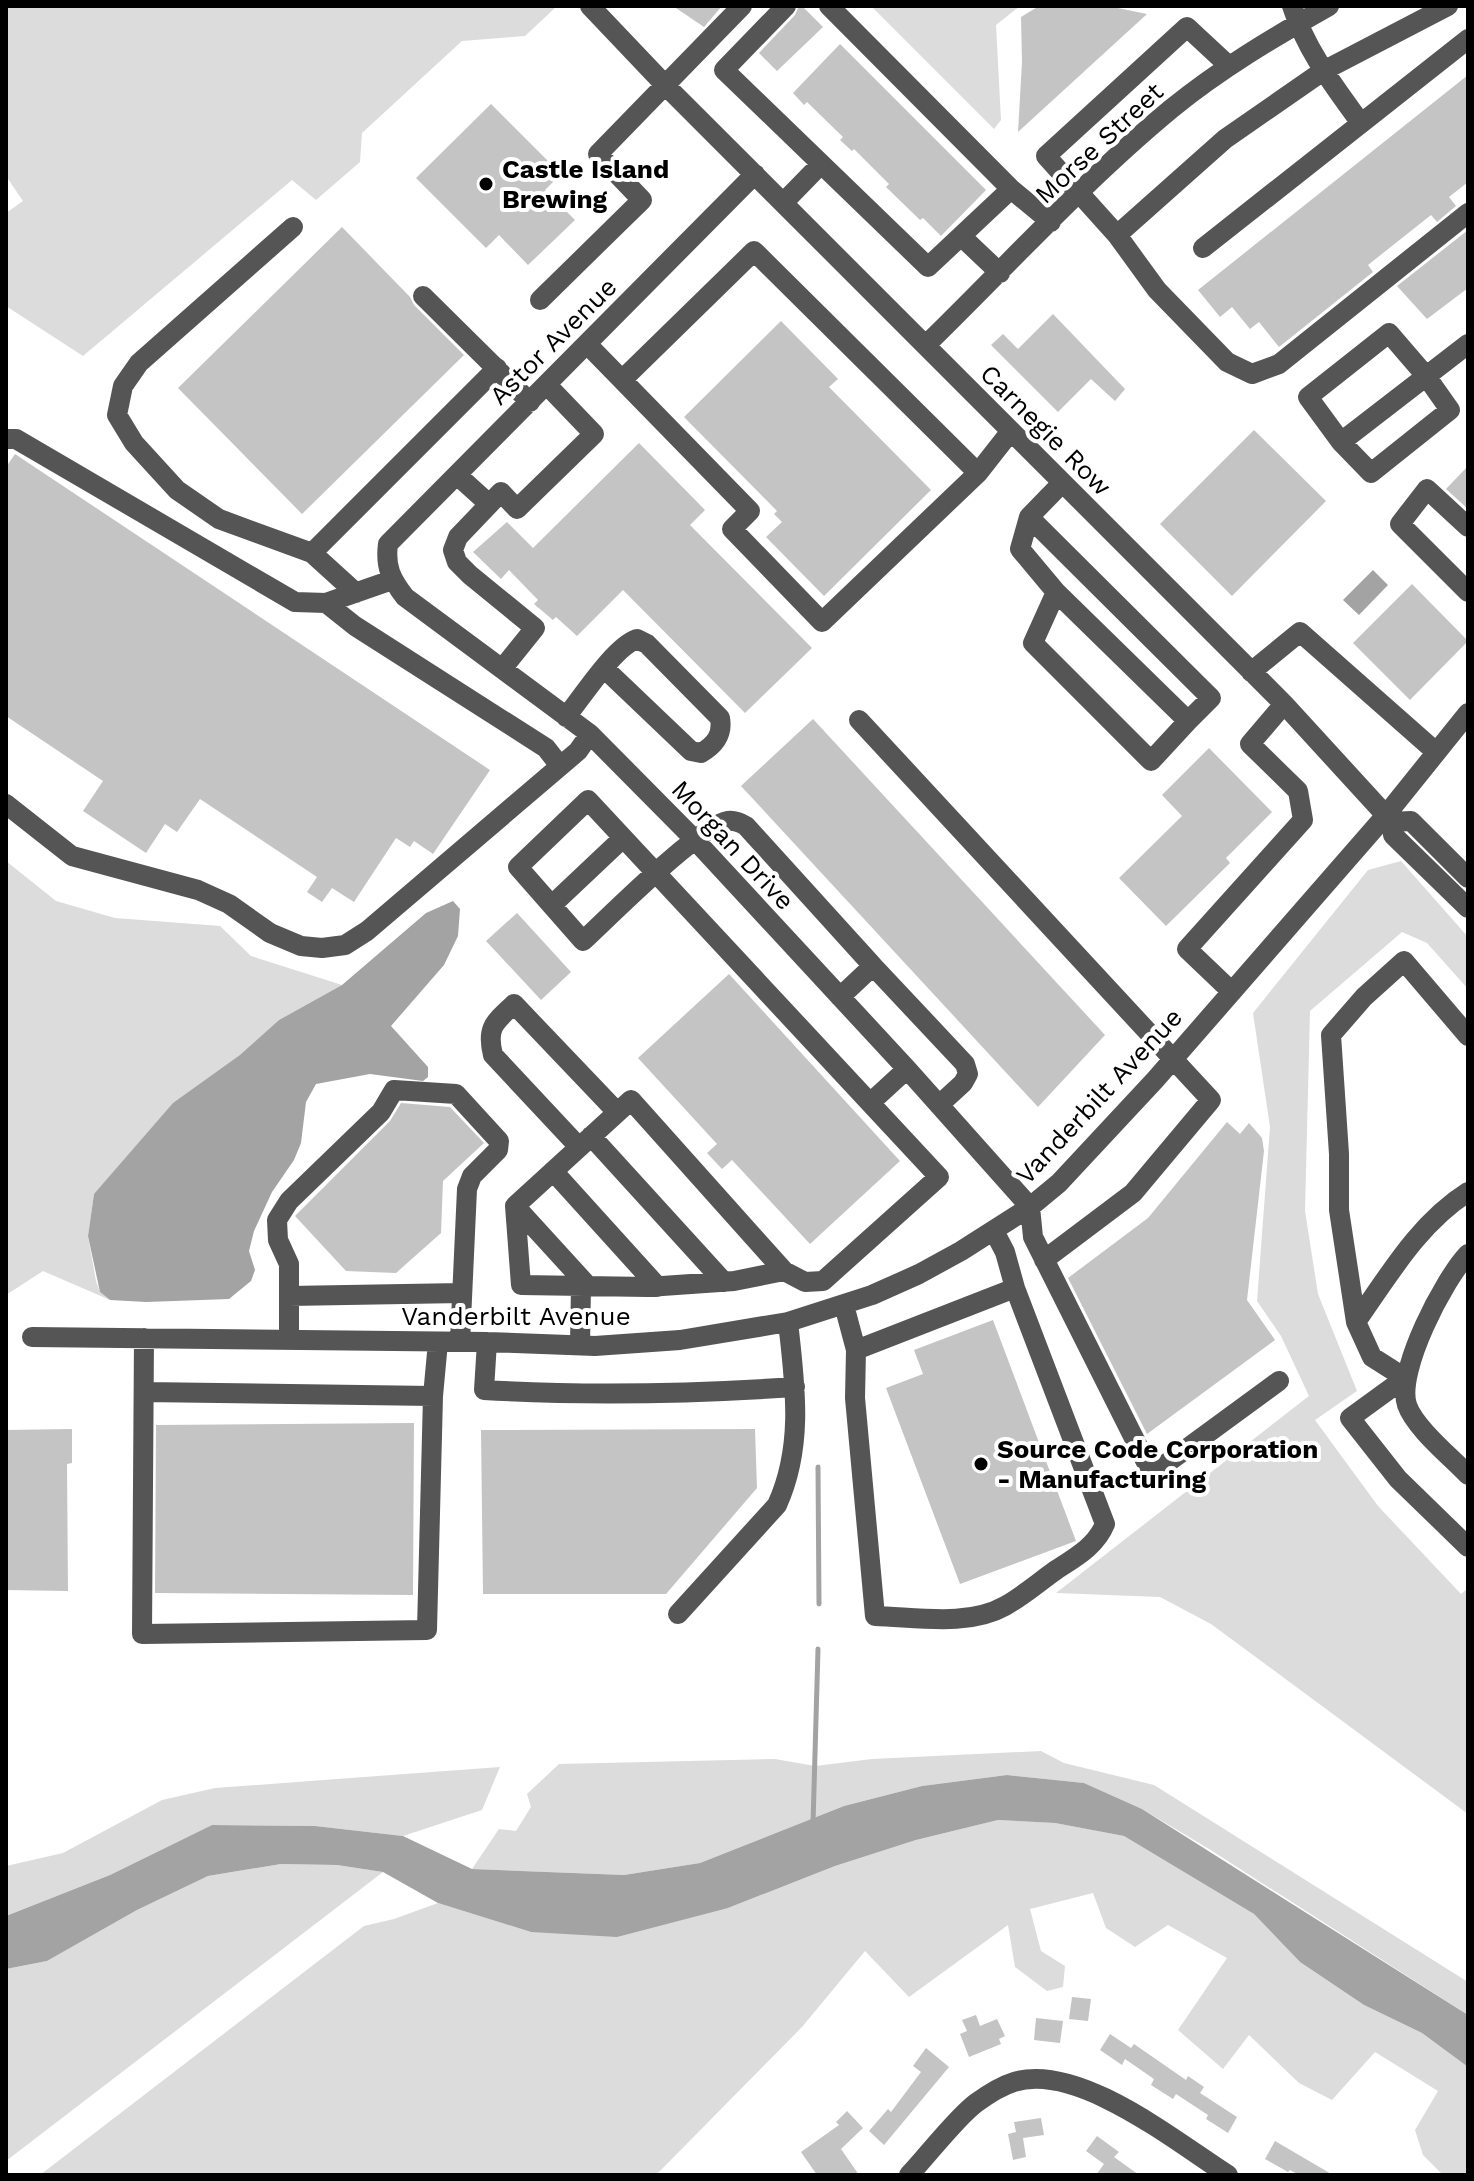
<svg xmlns="http://www.w3.org/2000/svg" width="1474" height="2181" viewBox="0 0 1474 2181" font-family="'Work Sans',sans-serif">
<rect width="100%" height="100%" fill="#fff"/>
<!-- green -->
<path fill="#dcdcdc" d="M6 6H555L556 7 525 36 462 41 362 133 360 162 316 200 292 180 83 356 6 306V213L23 201 6 176Z
M871 6H1020L996 25 1001 120 994 129Z
M6 861 56 901 115 918 220 926 251 956 342 985 279 1020 94 1194 88 1236 96 1281 100 1292 110 1300 43 1271 6 1295Z
M1401 861 1468 937V989L1427 943 1402 932 1310 1011 1305 1211 1318 1294 1357 1391 1315 1420 1378 1506 1461 1594 1468 1588V1814L1211 1624 1160 1597 1056 1593 1309 1396 1281 1336 1257 1301 1270 1127 1253 1013 1368 870Z
M1041 1751 1064 1763 1154 1785 1468 1982V2015L1209 1849 1142 1809 1084 1783 1007 1775 922 1786 844 1806 700 1863 624 1875 472 1869 499 1829 516 1831 531 1807 527 1794 559 1764 775 1759 815 1766 872 1759Z
M500 1767 482 1810 403 1836 315 1826 212 1825 110 1875 6 1916V1866L63 1853 162 1800 215 1788Z
M998 1820 1055 1823 1124 1836 1254 1914 1300 1962 1364 2005 1422 2033 1468 2067V2175H1443L1423 2155 1415 2130 1438 2091 1375 2052 1332 2100 1299 2083 1249 2035 1223 2069 1178 2030 1227 1958 1168 1925 1135 1947 1106 1928 1093 1893 1030 1909 1041 1951 1065 1966 1063 1987 1047 1991 1015 1967 1008 1925 909 1997 865 1951 802 2027 656 2175H40L364 1926 394 1919 438 1903 531 1932 728 1908 835 1866 916 1840Z
M281 1864 337 1865 383 1872 6 2161V1969L47 1961 137 1910 208 1876Z"/>
<!-- water -->
<path fill="#a3a3a3" d="M1373 570 1388 585 1359 615 1343 600Z
M453 901 460 909 458 936 444 965 391 1026 428 1067V1077L423 1081 370 1074 316 1084 306 1102 301 1143 294 1160 272 1192 254 1231 249 1251 255 1270 251 1281 229 1299 146 1302 110 1300 100 1292 88 1236 94 1194 173 1103 240 1055 279 1020 342 985 426 913Z
M1007 1775 1084 1783 1142 1809 1468 2015V2067L1422 2033 1364 2005 1300 1962 1254 1914 1124 1836 1055 1823 998 1820 916 1840 835 1866 728 1908 617 1937 531 1932 438 1903 383 1872 337 1865 281 1864 208 1876 137 1910 47 1961 6 1969V1916L110 1875 212 1825 315 1826 403 1836 472 1869 624 1875 700 1863 844 1806 922 1786Z"/>
<g fill="none" stroke-linecap="round" stroke-linejoin="round">
<!-- stream -->
<path stroke="#a3a3a3" stroke-width="5" d="M818 1467 819 1604
M813 1824 818 1649"/>
</g>
<!-- building -->
<path fill="#c4c4c4" d="M673 6H722L704 27Z
M799 6H802L823 27 777 71 759 53 795 15Z
M1039 6H1108L1147 14 1018 132 1022 62 1021 17Z
M840 44 986 190 941 236 923 218 920 220 886 187 889 184 854 149 852 151 840 140 843 137 807 102 804 105 793 93Z
M1468 75V182L1449 197 1456 206 1437 222 1431 215 1368 265 1373 272 1279 347 1259 322 1250 329 1232 307 1220 317 1198 290Z
M491 104 561 174 545 190 575 220 528 265 499 235 486 248 416 178Z
M342 227 410 297 414 305 464 355 302 514 178 388Z
M1468 230V288L1427 319 1397 286Z
M1053 314 1125 389 1115 401 1091 379 1058 412 991 345 1003 334 1018 349Z
M781 321 838 379 829 387 931 490 824 596 766 537 782 522 774 514 777 511 684 417Z
M1254 430 1326 501 1232 596 1160 524Z
M639 443 705 510 690 525 812 648 745 713 623 590 577 636 556 617 553 620 534 604 538 600 509 570 501 579 473 552 507 522 533 548Z
M15 454 490 770 433 854 414 841 410 847 396 838 354 902 332 888 322 902 307 892 317 877 200 799 177 832 165 824 146 853 83 811 103 781 6 716V467Z
M1468 466V509L1446 489Z
M1412 584 1468 641 1410 700 1353 643Z
M813 719 1105 1035 1038 1107 741 786Z
M1209 748 1272 812 1226 858 1230 863 1166 926 1119 878 1182 816 1162 795Z
M517 913 571 972 541 1000 486 941Z
M729 974 900 1161 810 1244 732 1160 722 1169 707 1153 717 1144 638 1058Z
M401 1103 450 1107 484 1143 443 1181 441 1233 396 1273 346 1271 295 1216 390 1121Z
M1227 1122 1240 1134 1249 1123 1262 1138 1264 1151 1247 1300 1275 1340 1147 1434 1068 1278 1148 1218Z
M993 1320 1076 1541 960 1584 886 1388 923 1374 914 1350Z
M414 1423 413 1595 155 1593 156 1425Z
M72 1429V1463L67 1464 68 1591 6 1590V1430Z
M755 1429 757 1488 666 1594H483L481 1430Z
M1072 1997 1091 1999 1088 2021 1069 2019Z
M976 2015 980 2026 997 2019 1005 2036 999 2039 1001 2044 969 2057 960 2034 967 2031 962 2020Z
M1036 2018 1063 2021 1060 2043 1034 2040Z
M1110 2034 1131 2048 1134 2044 1186 2080 1188 2076 1204 2087 1200 2093 1237 2117 1228 2133 1206 2119 1208 2115 1176 2094 1173 2099 1151 2085 1154 2079 1125 2059 1122 2065 1100 2050Z
M926 2048 949 2067 884 2145 869 2131 888 2109 891 2112 921 2072 913 2066Z
M847 2111 863 2128 841 2149 859 2175H817L801 2152 839 2125 836 2122Z
M1041 2118 1044 2135 1023 2138 1026 2157 1013 2160 1008 2134 1016 2132 1014 2122Z
M1097 2136 1119 2152 1114 2157 1139 2175H1096L1104 2164 1086 2151Z
M1275 2141 1333 2175H1299L1290 2170 1288 2172 1265 2159Z"/>
<g fill="none" stroke-linecap="round" stroke-linejoin="round">
<!-- minor -->
<path stroke="#555" stroke-width="20" d="M590 6 666 86 1284 704 1392 822 1393 835 1468 908
M786 6 724 70 928 267 1011 189 1051 222
M829 6 1011 189
M1292 6C1306 50 1334 86 1360 122
M1229 66 1187 27 1046 156 1117 235 1225 139 1323 71 1448 6
M755 174 388 544C385 567 391 579 405 597L590 734 695 840 907 1069 1030 1207 1033 1237 1152 1474 1279 1381
M784 202 821 164
M293 227 139 363 123 386 117 415 134 443 177 490 219 519 312 553 356 593
M1117 235 1157 290 1227 362 1252 374 1279 364 1468 213
M961 236 1000 273
M1203 248 1468 39
M423 296 530 402
M540 300 642 200 598 154 742 6
M587 344 750 511 732 529 822 622 978 473 1011 431
M926 345C1007 266 1084 181 1171 109 1220 69 1274 37 1329 6
M622 380 754 251 978 473
M6 439H16L295 602 326 603 392 580
M1341 442 1371 473 1450 410 1426 376 1389 333 1308 397 1341 442 1468 344
M457 475 489 504
M1029 517 1211 698 1188 721
M1468 527 1427 489 1400 524 1468 592
M312 553 497 368
M1056 592 1033 643 1151 761 1188 721 1056 592 1020 549 1029 517 1062 483
M326 603 355 626 546 748 560 766
M502 669 535 628 470 575 457 562 453 550 458 537 501 492 517 509 594 434 547 385
M1251 672 1300 632 1436 752
M566 717C583 696 614 647 637 639L647 644 720 718C723 735 715 745 701 753L691 751 605 669
M859 720 1211 1100 1133 1193 1044 1260
M6 804 72 856 198 890 229 904 270 933 301 946 322 948 345 945 367 931 578 751 590 734
M1392 822 1411 821 1468 878
M552 905 623 838
M1231 991 1187 949 1303 820 1298 791 1250 744 1284 704
M840 997 873 966 965 1064 968 1074 963 1083 939 1105
M870 1103 907 1069
M591 1136 724 1282
M579 1147 493 1055C486 1027 495 1022 514 1004L617 1112
M553 1171 658 1287
M1468 1192C1419 1223 1389 1275 1356 1322L1372 1357 1405 1378 1350 1418 1398 1479 1468 1547
M515 1206 521 1285 648 1287 734 1281 784 1271 805 1282 823 1281 939 1177C822 1051 705 926 588 800L518 867 583 941C609 917 700 825 728 821 735 820 741 823 746 826L873 966
M515 1206 631 1100 784 1271
M515 1206 588 1286
M1468 1254C1444 1279 1396 1371 1407 1405 1415 1428 1451 1457 1468 1475
M289 1296 462 1293
M844 1305 856 1350 855 1398 875 1616C916 1617 968 1627 1005 1606 1023 1596 1039 1582 1056 1570 1076 1557 1096 1546 1105 1524L1015 1288 1005 1252 994 1231
M1356 1322 1339 1210V1154L1331 1035 1364 997 1404 961 1468 1036
M32 1337 487 1342 595 1346 680 1340 788 1322 872 1295 919 1274 961 1251 1030 1207 1059 1183 1155 1080 1386 815 1468 713
M144 1338 142 1634 427 1630 433 1396 438 1342
M289 1340V1264L278 1240 277 1220 289 1201 381 1112 394 1090 456 1094 499 1141 498 1150 472 1176 467 1189 460 1342
M487 1342 484 1390C587 1396 691 1394 795 1387
M580 1345 581 1286
M856 1350 1015 1288
M144 1392 433 1396
M678 1614 777 1505C804 1446 795 1384 788 1322
M909 2175C928 2155 956 2118 976 2103 987 2095 1001 2086 1014 2082 1078 2062 1176 2142 1228 2175"/>
</g>
<!-- markers -->
<g fill="#000" stroke="#fff" stroke-width="3">
<circle cx="486" cy="184" r="8"/>
<circle cx="981" cy="1464" r="8"/>
</g>
<g text-anchor="middle" stroke-width="8" stroke-linejoin="round" paint-order="stroke">
<!-- street labels -->
<g font-size="26" fill="#000" stroke="#fff">
<text transform="translate(1099 143) rotate(-43)" y="9">Morse Street</text>
<text transform="translate(553 341) rotate(-45)" y="9">Astor Avenue</text>
<text transform="translate(1046 430) rotate(45)" y="9">Carnegie Row</text>
<text transform="translate(733 845) rotate(47)" y="9">Morgan Drive</text>
<text transform="translate(1099 1096) rotate(-47)" y="9">Vanderbilt Avenue</text>
<text x="516" y="1325">Vanderbilt Avenue</text>
</g>
<!-- poi labels -->
<g font-size="26" font-weight="bold" fill="#000" stroke="#fff" text-anchor="start">
<text x="502" y="178">Castle Island<tspan x="502" dy="30">Brewing</tspan></text>
<text x="997" y="1458">Source Code Corporation<tspan x="997" dy="30">- Manufacturing</tspan></text>
</g>
</g>
<!-- border -->
<rect width="1474" height="2181" fill="none" stroke="#000000" stroke-width="16"/>
</svg>
